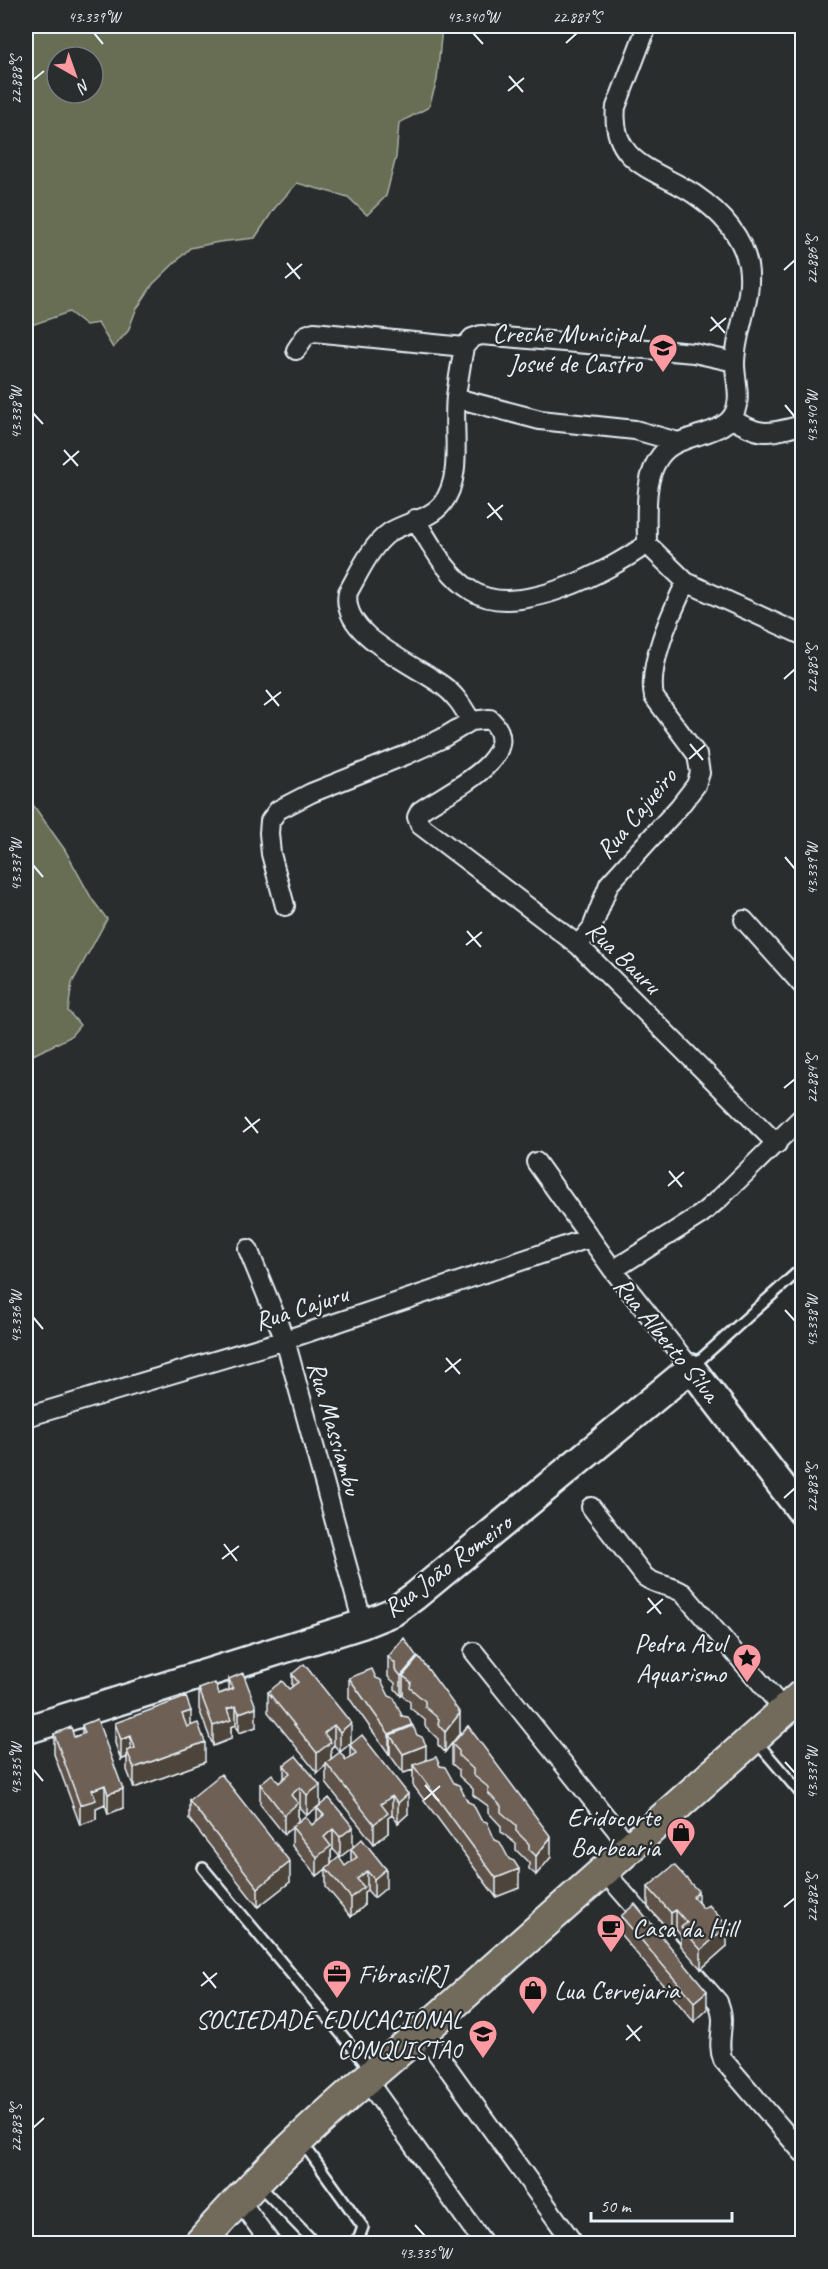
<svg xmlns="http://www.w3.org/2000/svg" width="828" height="2269" viewBox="0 0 828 2269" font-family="Caveat,sans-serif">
<rect width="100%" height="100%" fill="#2a2d2e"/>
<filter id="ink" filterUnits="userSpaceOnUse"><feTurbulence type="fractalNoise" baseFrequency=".0167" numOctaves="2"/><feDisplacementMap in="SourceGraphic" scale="12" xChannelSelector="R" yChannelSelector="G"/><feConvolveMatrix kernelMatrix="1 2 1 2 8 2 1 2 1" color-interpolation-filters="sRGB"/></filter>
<g filter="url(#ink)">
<!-- green -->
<path fill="#676e53" stroke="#a8b0a6" stroke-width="1.5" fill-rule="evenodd" d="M26 26H442L437 80 429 107 399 123 396 157 386 196 367 215 348 197 297 183 274 209 255 238 219 242 190 248 153 284 136 310 128 331 113 348 98 323 86 325 69 312 26 327ZM57 57H93V93H57Z
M26 795 65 850 92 899 107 919 72 983 68 1011 80 1025 70 1037 33 1055 32 1039 26 1037Z"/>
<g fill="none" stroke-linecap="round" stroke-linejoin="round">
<!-- lane casing -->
<g stroke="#e8f1f8" stroke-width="14">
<path id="lane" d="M693 1366 802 1268
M755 1740 802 1795
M203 1868 372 2071
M302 2142 363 2227 359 2238 352 2244
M259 2185 316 2244"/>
</g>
<!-- street casing -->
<g stroke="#e8f1f8" stroke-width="22">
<path id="street" d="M647 26 616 107C610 164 656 169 694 194 719 211 742 234 748 265 754 298 735 331 735 364 735 381 743 401 732 417 724 428 708 432 696 436 686 439 676 442 667 449 642 470 647 515 647 544L686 582 802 635
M464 347C461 364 458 380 456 397 452 431 464 476 442 504 430 519 406 522 390 532 371 545 359 573 348 592 339 635 414 664 442 685 456 695 463 707 471 721
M464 347 472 338 481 335 694 353 735 362
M296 350 306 335 314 332 464 347
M456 398 540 420 635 430 678 442
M731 418C762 438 769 433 802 425
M415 519C431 544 446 575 472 591 517 620 609 571 647 544
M285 906 271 854 269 833 270 821 278 810 311 793 406 755 441 739 471 721 490 719C530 757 444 793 420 811L417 817 420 825 578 945 777 1144
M744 920 802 985
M578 945 592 928 609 884 679 807 696 785 700 773 697 755 654 697C647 664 672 612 686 582
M536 1162 613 1270 691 1368
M248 1249 285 1340 363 1624
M613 1270 700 1215 720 1198 802 1117
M26 1417 285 1340 589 1238
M591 1507 645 1577C657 1586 671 1585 683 1593L785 1711
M474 1652 630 1847
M603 1870 718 2002C728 2024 715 2040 723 2060L802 2152
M422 2032 574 2244
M366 2079 484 2244
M238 2198 271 2244"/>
</g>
<!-- secondary casing -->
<g stroke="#e8f1f8" stroke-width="32">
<path id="secondary" d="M26 1730 363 1624 393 1612 415 1596 691 1368 802 1512"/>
</g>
<!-- primary casing -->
<g stroke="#e8f1f8" stroke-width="34">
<path id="primary" d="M199 2244C266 2166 343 2098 422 2032L802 1695"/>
</g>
<!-- lane -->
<use href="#lane" stroke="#2a2d2e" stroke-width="9"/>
<!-- street -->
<use href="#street" stroke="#2a2d2e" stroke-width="18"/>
<!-- secondary -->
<use href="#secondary" stroke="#2a2d2e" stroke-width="27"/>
<!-- primary -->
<use href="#primary" stroke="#726b5a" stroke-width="30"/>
</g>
<!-- wall -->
<path fill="#5f5348" stroke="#e8f1f8" stroke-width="1.5" d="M388 1657 417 1660 460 1733 445 1752 438 1745V1739L425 1726V1720L410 1708V1702L403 1696V1694L401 1696 395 1689V1683L388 1677Z
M292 1674 351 1743 340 1752 334 1745 331 1748V1759L346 1760 350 1758V1745L408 1814 398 1823 392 1815 388 1818V1833L374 1844 326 1783V1765L317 1773 268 1712V1692L289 1689 292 1687Z
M349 1678H376L402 1716 412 1727 426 1760 440 1766 468 1802 495 1840 519 1888 496 1897 413 1785V1770L403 1773 390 1755V1753L389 1754 349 1698Z
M229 1679 256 1727 239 1733 236 1725 231 1727V1739L213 1746 199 1709V1689L219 1694 229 1690Z
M115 1723 191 1725 205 1762 134 1788 127 1770V1757L121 1760 115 1743Z
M82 1725 123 1808 108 1814 105 1804 96 1808V1819L80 1825 54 1754V1734L74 1737 82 1734Z
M468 1726 551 1857 536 1875 529 1869V1863L516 1850V1844L501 1832V1826L488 1812V1806L473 1795V1789L459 1776V1770L452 1764V1744Z
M284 1765 320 1805 307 1815 300 1807 298 1809V1822L312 1825 317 1820V1808L353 1847 340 1857 333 1849 331 1851V1864L345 1866 351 1862V1849L386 1888 374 1898 367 1890 364 1892V1906L351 1917 326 1887V1869L317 1876 292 1846V1827L284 1834 260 1804V1784L279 1783 284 1778Z
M189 1800 290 1882 258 1907 189 1819Z
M648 1887 698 1902 727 1946 701 1969 681 1946V1936L676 1929 671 1932 648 1907Z
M621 1916 707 2010 694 2022 621 1935Z"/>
<!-- shaded-wall -->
<path fill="#4d443b" stroke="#e8f1f8" stroke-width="1.5" d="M417 1657V1676L411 1682 403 1676V1694L401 1696V1676Z
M236 1706V1725L231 1727V1739L213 1746V1726L227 1709Z
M256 1707V1727L239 1733V1713Z
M191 1711V1731L182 1734V1714Z
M460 1713V1733L445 1752V1732Z
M351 1723V1743L340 1752V1732Z
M334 1725V1745L331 1748V1761L326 1763V1765L317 1773V1753L324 1733Z
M412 1725V1745L390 1735V1753L389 1754V1734Z
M131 1736V1755L127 1751V1757L121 1760V1740Z
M205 1742V1762L134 1788V1768Z
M426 1745V1765H413V1770L403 1773V1754Z
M105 1785V1804L96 1808V1819L80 1825V1805L92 1790Z
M320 1785V1805L307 1815V1795Z
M300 1787V1807L298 1809V1823L284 1834V1815L291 1795Z
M123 1789V1808L108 1814V1794Z
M408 1794V1814L398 1823V1803Z
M392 1796V1815L388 1818V1833L374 1844V1824L381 1804Z
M353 1827V1847L340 1857V1837Z
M333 1829V1849L331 1851V1865L317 1876V1857L324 1837Z
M551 1837V1857L536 1875V1856Z
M290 1862V1882L258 1907V1888Z
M386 1869V1888L374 1898V1879Z
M519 1869V1888L496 1897V1878Z
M367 1871V1890L364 1892V1906L351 1917V1898L357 1879Z
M698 1891V1911L693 1897Z
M676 1910V1929L671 1932V1913Z
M727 1926V1946L701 1969V1950Z
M707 1991V2010L694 2022V2002Z"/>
<!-- building -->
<path fill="#6e6154" stroke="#e8f1f8" stroke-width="1.5" d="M404 1638 417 1657 401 1676 395 1669V1663L388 1657Z
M419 1657 460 1713 445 1732 438 1725 439 1719 425 1707V1701L410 1688 411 1682 403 1676Z
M304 1664 351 1723 340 1732 334 1725 324 1733 331 1742 317 1753 268 1692 282 1681 289 1689 298 1682 292 1674Z
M372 1669 376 1678 381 1680 389 1696 394 1698 402 1716 408 1717 412 1725 389 1734 349 1678Z
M243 1673 256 1707 239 1713 236 1706 227 1709 231 1720 213 1726 199 1689 215 1683 219 1694 233 1689 229 1679Z
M186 1697 191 1711 182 1714 187 1727 198 1723 205 1742 134 1768 127 1751 135 1748 131 1736 121 1740 115 1723Z
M97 1719 123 1789 108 1794 105 1785 92 1790 96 1800 80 1805 54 1734 71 1727 74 1737 85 1733 82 1725Z
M413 1726 417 1735 422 1737 426 1745 403 1754 390 1735Z
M468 1726 551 1837 536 1856 529 1849V1844L516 1831V1825L501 1812V1806L488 1793V1787L473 1775V1769L459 1756V1751L452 1744Z
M362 1735 408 1794 398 1803 392 1796 381 1804 388 1813 374 1824 326 1763 340 1752 346 1760 356 1753 350 1745Z
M296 1756 320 1785 307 1795 300 1787 291 1795 298 1803 284 1815 260 1784 272 1774 279 1783 290 1773 284 1765Z
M436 1757 440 1766 445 1767 454 1783 459 1785 468 1802 473 1804 481 1820 487 1822 495 1840 500 1842 509 1859 514 1861 519 1869 496 1878 413 1765Z
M221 1774 290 1862 258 1888 189 1800Z
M329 1798 353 1827 340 1837 333 1829 324 1837 331 1846 317 1857 292 1827 305 1816 312 1825 324 1815 317 1808Z
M362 1839 386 1869 374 1879 367 1871 357 1879 364 1887 351 1898 326 1868 339 1857 345 1866 357 1857 351 1849Z
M674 1865 698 1891 693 1897 703 1908 709 1905 727 1926 701 1950 681 1927 687 1923 676 1910 671 1913 648 1887Z
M635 1904 707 1991 694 2002 621 1916Z"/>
</g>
<!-- ticks -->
<path fill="none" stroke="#e8f1f8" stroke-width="2" d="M94 33 103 44M473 33 483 44M566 43 577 33M509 76 523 92M33 80 44 71M508 91 524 78M287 263 300 279M784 270 795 260M285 278 302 264M711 317 725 333M710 331 726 318M785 405 795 417M33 413 43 424M64 450 78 466M63 465 79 451M488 503 502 520M487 518 503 505M784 679 795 669M266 690 279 706M264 705 281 692M690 744 703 760M689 759 705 745M785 857 795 869M33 865 43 877M467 931 481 947M466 945 482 932M784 1088 795 1079M245 1117 258 1133M243 1132 260 1119M669 1171 682 1187M668 1186 684 1172M785 1310 795 1321M33 1317 43 1329M446 1358 460 1374M445 1372 461 1359M784 1498 795 1488M224 1544 237 1561M222 1559 239 1546M648 1598 661 1614M647 1613 663 1599M785 1762 795 1773M33 1769 43 1781M425 1785 439 1801M424 1800 440 1786M784 1907 795 1898M203 1972 216 1988M201 1986 217 1973M627 2025 640 2041M626 2040 642 2026M33 2128 44 2118M415 2225 425 2236"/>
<!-- icons -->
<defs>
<g id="school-pin" transform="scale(1.5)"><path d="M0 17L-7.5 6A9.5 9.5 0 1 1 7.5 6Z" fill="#ff9aa2" stroke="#2a2d2e"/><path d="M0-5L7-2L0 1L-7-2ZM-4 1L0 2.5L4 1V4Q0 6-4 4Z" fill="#111"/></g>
<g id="sight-pin" transform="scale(1.5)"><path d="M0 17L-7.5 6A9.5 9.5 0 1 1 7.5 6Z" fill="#ff9aa2" stroke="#2a2d2e"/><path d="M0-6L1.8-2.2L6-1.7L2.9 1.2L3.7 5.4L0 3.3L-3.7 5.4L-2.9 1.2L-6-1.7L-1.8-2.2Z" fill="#111"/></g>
<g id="shop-pin" transform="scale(1.5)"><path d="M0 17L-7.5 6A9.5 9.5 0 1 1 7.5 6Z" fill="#ff9aa2" stroke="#2a2d2e"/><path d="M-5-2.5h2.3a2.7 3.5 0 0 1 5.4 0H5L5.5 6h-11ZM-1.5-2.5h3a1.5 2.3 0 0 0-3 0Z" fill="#111"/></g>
<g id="cafe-pin" transform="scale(1.5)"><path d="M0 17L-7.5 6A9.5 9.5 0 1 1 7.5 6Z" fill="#ff9aa2" stroke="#2a2d2e"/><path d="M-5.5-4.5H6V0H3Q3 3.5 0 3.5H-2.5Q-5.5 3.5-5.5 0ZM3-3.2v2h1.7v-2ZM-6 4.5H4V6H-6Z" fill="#111"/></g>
<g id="office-pin" transform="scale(1.5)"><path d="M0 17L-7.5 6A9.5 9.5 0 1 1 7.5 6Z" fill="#ff9aa2" stroke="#2a2d2e"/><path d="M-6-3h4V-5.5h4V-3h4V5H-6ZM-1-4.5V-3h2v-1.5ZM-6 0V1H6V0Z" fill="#111"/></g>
</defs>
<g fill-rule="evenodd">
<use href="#school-pin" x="663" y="348"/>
<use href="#sight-pin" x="747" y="1658"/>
<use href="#shop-pin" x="681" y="1832"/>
<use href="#cafe-pin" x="611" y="1928"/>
<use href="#office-pin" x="337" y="1974"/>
<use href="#shop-pin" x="533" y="1990"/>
<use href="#school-pin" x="483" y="2034"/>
</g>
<g text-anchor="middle" stroke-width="4.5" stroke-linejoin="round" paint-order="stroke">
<!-- poi labels -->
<g font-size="26" fill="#e8f1f8" stroke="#2a2d2e" text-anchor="end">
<text x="642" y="342">Creche Municipal<tspan x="642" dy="30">Josué de Castro</tspan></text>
<text x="726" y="1652">Pedra Azul<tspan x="726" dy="30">Aquarismo</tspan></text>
<text x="660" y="1826">Eridocorte<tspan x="660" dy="30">Barbearia</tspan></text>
<text x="632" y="1937" text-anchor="start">Casa da Hill</text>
<text x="358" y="1983" text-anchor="start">FibrasilRJ</text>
<text x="554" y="1999" text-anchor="start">Lua Cervejaria</text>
<text x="462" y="2028">SOCIEDADE EDUCACIONAL<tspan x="462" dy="30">CONQUISTA0</tspan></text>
</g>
<!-- street labels -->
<g font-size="26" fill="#e8f1f8" stroke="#2a2d2e">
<text transform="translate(636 813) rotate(-50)" y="9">Rua Cajueiro</text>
<text transform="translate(624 957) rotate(44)" y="9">Rua Bauru</text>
<text transform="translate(301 1307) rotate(-18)" y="9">Rua Cajuru</text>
<text transform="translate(667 1339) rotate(51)" y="9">Rua Alberto Silva</text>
<text transform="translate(335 1428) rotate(74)" y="9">Rua Massiambu</text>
<text transform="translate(447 1565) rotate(-37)" y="9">Rua João Romeiro</text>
</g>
</g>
<!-- margin -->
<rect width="828" height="2269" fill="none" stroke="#2a2d2e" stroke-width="66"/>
<!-- north arrow -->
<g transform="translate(75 75) rotate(140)"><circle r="28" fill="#2a2d2e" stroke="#767b7f" stroke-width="1.5"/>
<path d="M0-4.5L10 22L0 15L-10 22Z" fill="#ff9aa2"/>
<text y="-9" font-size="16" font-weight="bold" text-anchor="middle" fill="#e8f1f8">N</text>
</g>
<!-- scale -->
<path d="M591 2212v9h141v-9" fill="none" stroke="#e8f1f8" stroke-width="3"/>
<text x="600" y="2212" font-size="18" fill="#e8f1f8" stroke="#2a2d2e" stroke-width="4.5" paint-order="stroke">50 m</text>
<rect x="33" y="33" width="762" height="2203" fill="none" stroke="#e8f1f8" stroke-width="2"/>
<g font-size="15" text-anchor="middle" fill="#e8f1f8">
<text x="94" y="22">43.339°W</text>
<text x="473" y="22">43.340°W</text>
<text x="577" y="22">22.887°S</text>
<text transform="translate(16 80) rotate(-90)" y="5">22.888°S</text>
<text transform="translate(812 260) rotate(-90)" y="5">22.886°S</text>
<text transform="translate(16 413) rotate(-90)" y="5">43.338°W</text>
<text transform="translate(812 417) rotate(-90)" y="5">43.340°W</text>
<text transform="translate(812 669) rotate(-90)" y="5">22.885°S</text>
<text transform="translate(16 865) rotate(-90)" y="5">43.337°W</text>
<text transform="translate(812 869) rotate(-90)" y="5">43.339°W</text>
<text transform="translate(812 1079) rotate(-90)" y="5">22.884°S</text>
<text transform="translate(16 1317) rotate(-90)" y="5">43.336°W</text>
<text transform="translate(812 1321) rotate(-90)" y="5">43.338°W</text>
<text transform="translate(812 1488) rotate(-90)" y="5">22.883°S</text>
<text transform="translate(16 1769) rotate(-90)" y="5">43.335°W</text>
<text transform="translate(812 1773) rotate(-90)" y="5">43.337°W</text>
<text transform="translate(812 1898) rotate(-90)" y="5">22.882°S</text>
<text transform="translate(16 2128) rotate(-90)" y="5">22.883°S</text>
<text x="425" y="2258">43.335°W</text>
</g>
</svg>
